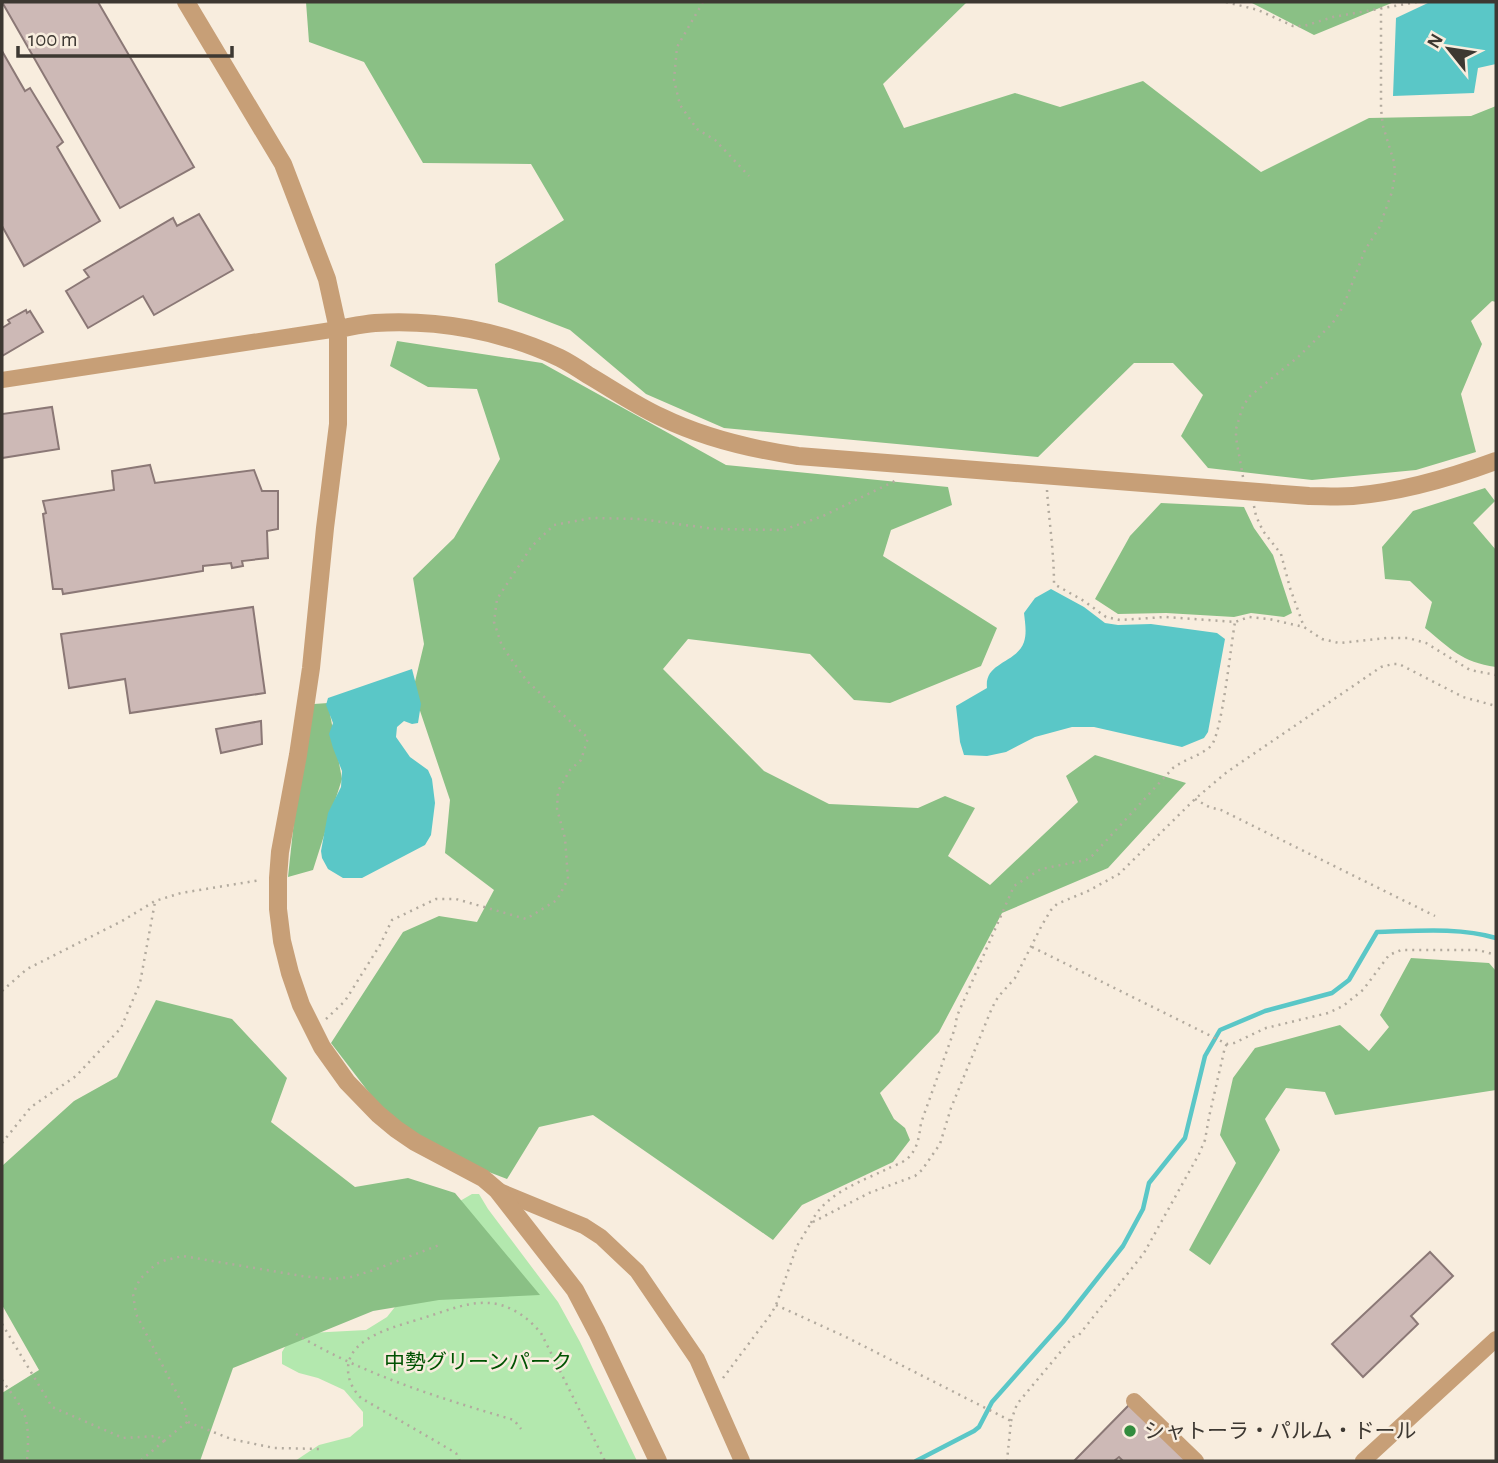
<svg xmlns="http://www.w3.org/2000/svg" width="1498" height="1463" viewBox="0 0 1498 1463" font-family="'Alegreya Sans','Noto Sans JP',sans-serif">
<rect width="100%" height="100%" fill="#f8edde"/>
<!-- green -->
<path fill="#b3e8ae" d="M472 1194H479L488 1209 558 1302 580 1342 637 1461H295L319 1445 350 1437 363 1426V1412L344 1390 318 1378 299 1373 282 1364V1352L288 1342 309 1333 366 1330 387 1317 433 1259 460 1201Z"/>
<!-- forest -->
<path fill="#8ac085" d="M306 2H967L883 84 904 128 1015 93 1060 107 1143 81 1261 172 1369 118 1471 116 1496 106V302L1492 301 1471 321 1482 344 1461 394 1476 452 1416 470 1312 480 1208 468 1181 436 1203 395 1173 363H1134L1038 457 724 428 646 394 570 330 498 302 495 264 564 220 531 164 423 163 364 62 309 42Z
M1250 2H1394L1314 35Z
M397 341 542 363 726 465 948 487 952 505 891 530 883 556 997 628 981 666 890 703 854 700 810 654 688 639 663 669 764 771 829 804 918 808 945 796 975 808 948 856 990 885 1078 802 1066 776 1095 755 1186 783 1108 868 1002 913 939 1032 880 1093 894 1119 905 1128 910 1140 893 1162 802 1205 773 1240 593 1115 539 1127 507 1179 424 1147 377 1103 331 1043 403 932 439 916 477 922 494 890 445 853 450 800 413 690 424 644 413 578 454 538 500 459 477 389 428 387 390 366Z
M1485 488 1495 501 1473 523 1496 550V667C1461 662 1451 649 1425 628L1432 602 1410 581 1385 579 1382 547 1413 511Z
M1161 503 1244 507 1254 528 1273 555 1292 613 1284 617 1251 613 1234 617 1166 613 1118 614 1095 599 1130 536Z
M328 703 342 779 313 870 288 877 296 802 314 704Z
M1411 958 1489 963 1496 971V1090L1335 1115 1325 1092 1286 1088 1265 1119 1280 1150 1210 1265 1189 1250 1236 1163 1220 1135 1233 1078 1255 1048 1340 1025 1369 1051 1389 1027 1380 1015Z
M156 1000 232 1019 287 1078 271 1122 355 1187 408 1178 455 1193 540 1295 439 1300 373 1311 233 1368 200 1461H2V1393L39 1370 2 1305V1166L74 1101 117 1077Z"/>
<!-- water -->
<path fill="#5ac7c7" d="M1430 2H1496V64L1478 68 1474 93 1393 96 1396 18Z
M1051 589 1084 607 1105 623 1118 625 1151 624 1217 633 1225 639 1208 732 1204 738 1182 747 1094 727H1072L1035 737 1006 752 987 756 964 755 960 742 956 706 987 688C984 662 1016 664 1024 642 1027 633 1025 622 1024 613L1035 598Z
M412 669 421 704 418 723 412 724 404 721 397 727 396 737 410 757 428 770 432 779 435 803 431 835 425 845 362 878H343L328 869 322 858 321 851 328 813 341 787 342 771 333 748 329 734 333 723 326 705 328 698Z"/>
<g fill="none" stroke-linecap="round" stroke-linejoin="round">
<!-- stream -->
<path stroke="#5ac7c7" stroke-width="4.5" d="M916 1461 974 1431 979 1427 992 1402 1063 1322 1123 1246 1143 1209 1149 1183 1185 1138 1205 1056 1220 1030 1265 1011 1332 993 1349 980 1377 932C1416 931 1459 927 1496 938"/>
</g>
<!-- building -->
<path fill="#cdb9b6" stroke="#8b7876" stroke-width="2" d="M2 2H98L194 167 120 208Z
M2 51 25 91 30 88 63 142 57 147 100 221 24 266 2 226Z
M199 214 233 270 154 315 143 296 88 328 66 291 89 277 84 270 173 218 177 226Z
M26 310 27 313 30 311 43 332 2 356V328L10 323 8 320Z
M52 407 59 449 2 458V414Z
M150 465 155 483 254 470 262 491H278V529L267 531 268 558 242 561 243 566 232 568 231 563 203 566V571L63 594 62 589H53L43 514 46 513 43 501 114 490 112 471Z
M253 607 265 693 130 713 125 679 69 688 61 634Z
M261 721 262 744 221 753 216 729Z
M1430 1252 1453 1276 1411 1316 1418 1324 1363 1377 1332 1344Z
M1129 1405 1187 1461H1123L1119 1457 1114 1461H1076L1075 1460Z"/>
<g fill="none" stroke-linecap="round" stroke-linejoin="round">
<!-- path -->
<path stroke="#b2aa9e" stroke-width="2.5" stroke-dasharray="2 5" stroke-linecap="butt" d="M703 2 677 47 674 80 680 105 697 129 715 140 749 176
M1226 2 1258 10 1293 26H1304L1333 17 1417 2
M1243 477 1236 438V429L1243 406 1250 396 1298 357 1332 324 1343 307 1365 250 1379 228 1392 192 1395 174 1394 162 1383 126 1381 109V8
M1047 490C1049 521 1054 552 1054 584L1084 601 1106 617 1120 620 1165 617 1235 622 1249 617 1269 619 1304 627 1322 639 1339 643 1387 638H1408L1426 643 1470 670 1496 675
M1254 506 1256 516 1263 531 1281 554 1290 588 1304 627
M1195 799 1209 807 1221 810 1435 916
M1032 947 1227 1044 1234 1043 1266 1028 1328 1013 1343 1006 1363 990 1389 955 1401 950H1478L1496 955
M2 991 27 969 122 921 155 901 181 893 261 880
M326 1019 345 1001 380 945 392 920 436 899H456L526 919 557 900 568 879 565 838 557 809 558 791 570 770 581 760 588 738 526 680 502 646 494 622 497 599 532 546 554 525 592 518 640 519 715 529 783 530 823 516 897 480
M2 1143 31 1107 76 1076 121 1028 140 983 155 902
M811 1223C824 1194 860 1182 887 1169 893 1166 902 1163 907 1159 918 1149 919 1137 921 1123L955 1028 957 1016 1014 886 1041 869 1086 860 1093 855 1173 768C1185 759 1200 756 1211 746 1222 734 1231 644 1235 622
M776 1305 846 1337 1011 1421 1007 1461
M2 1324 52 1407 123 1438 157 1436 164 1441 140 1461
M296 1334C362 1374 439 1398 514 1420L521 1429
M723 1378 771 1314 776 1305 797 1246 811 1223 869 1193 915 1176 922 1170 940 1144 951 1108 992 1008 998 997 1015 978 1042 925 1051 910 1057 904 1088 891 1119 874 1195 799 1227 772 1381 667 1393 664H1399L1463 697 1496 706
M2 1380C10 1392 23 1406 26 1420 29 1433 28 1449 27 1461
M1011 1421 1017 1404 1073 1337 1079 1335 1144 1253 1199 1154 1205 1140 1209 1117 1225 1047 1227 1044
M188 1422 231 1439 274 1448 321 1449
M164 1441 187 1422 186 1411 136 1314 133 1294 140 1279 156 1264 166 1260 183 1256 302 1276 331 1279 351 1277 374 1270 442 1244
M460 1461 456 1453 361 1398C353 1390 348 1380 348 1369 348 1336 399 1326 423 1318 447 1311 472 1299 497 1304 515 1308 529 1319 541 1333L605 1461"/>
<!-- minor -->
<path stroke="#c79f77" stroke-width="16" d="M2 380 338 329
M497 1190 584 1226 601 1237 637 1271 697 1359 742 1461
M1134 1401 1196 1461
M1363 1461 1496 1339"/>
<!-- tertiary -->
<path stroke="#c79f77" stroke-width="18" d="M186 2 283 164 327 279 338 329V424L325 528 311 668 298 755 280 852 278 878V909L282 941 290 973 301 1005 322 1047 347 1082 378 1114 396 1129 415 1142 483 1178 497 1190 575 1290 597 1332 658 1461
M338 329C350 327 362 324 375 323 438 319 503 331 560 358 570 363 579 369 588 375 612 389 635 405 661 417 704 438 751 449 798 456L1309 496C1323 496 1338 497 1353 496 1402 492 1450 478 1496 461"/>
</g>
<!-- markers -->
<circle fill="#328c3d" stroke="#f8edde" stroke-width="2.5" cx="1130" cy="1431" r="7"/>
<g text-anchor="middle" stroke-width="5" stroke-linejoin="round" paint-order="stroke">
<!-- park labels -->
<g font-size="21" fill="#005302" stroke="#f8edde">
<text x="478" y="1369">中勢グリーンパーク</text>
</g>
<!-- poi labels -->
<g font-size="21" fill="#3d3832" stroke="#f8edde" text-anchor="start">
<text x="1144" y="1438">シャトーラ・パルム・ドール</text>
</g>
</g>
<!-- border -->
<rect width="1498" height="1463" fill="none" stroke="#3d3832" stroke-width="7"/>
<!-- north arrow -->
<g transform="translate(1449 49) rotate(300)" stroke="#f8edde" stroke-width="5" paint-order="stroke">
<path d="M0-5L12 26L0 18L-12 26Z" fill="#3d3832"/>
<text y="-10" font-size="19" font-weight="bold" text-anchor="middle" fill="#3d3832">N</text>
</g>
<!-- scale -->
<path d="M18 46v10h214v-10" fill="none" stroke="#3d3832" stroke-width="3.5"/>
<text x="28" y="46" font-size="21" fill="#3d3832" stroke="#f8edde" stroke-width="5" paint-order="stroke">100 m</text>
</svg>
